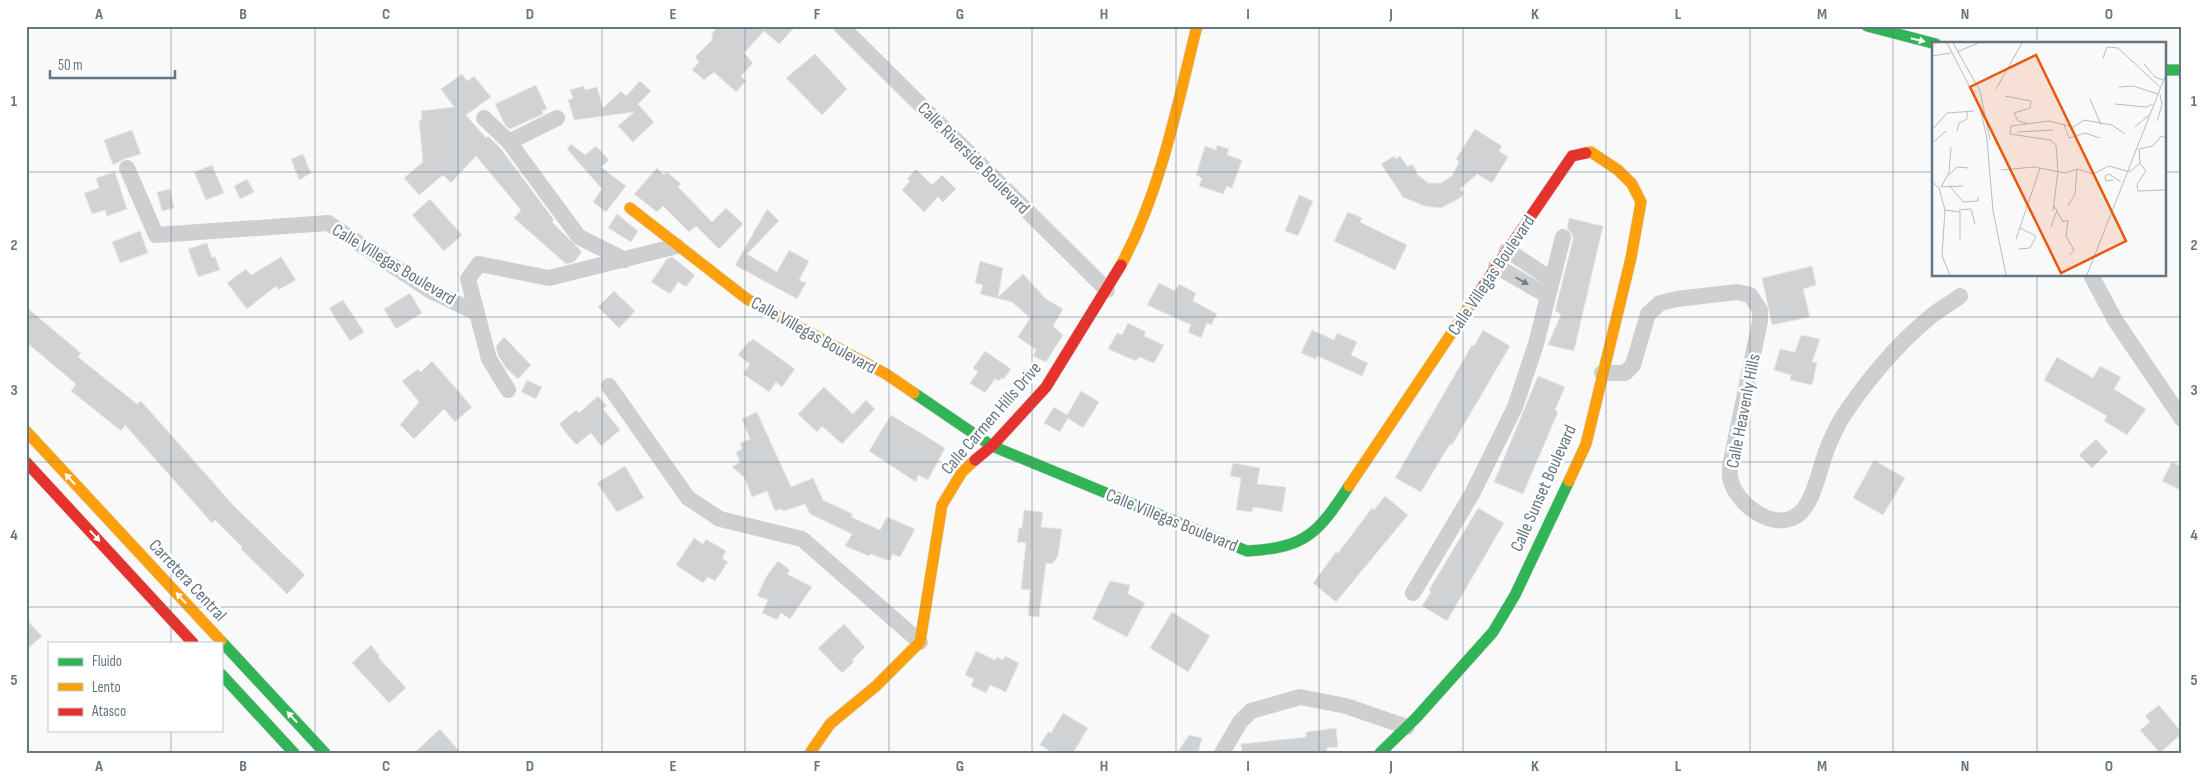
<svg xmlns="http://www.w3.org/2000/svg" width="2208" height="779" viewBox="0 0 2208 779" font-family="'Sofia Sans Condensed',sans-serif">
<rect width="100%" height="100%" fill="#f9f9f9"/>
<!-- building -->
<path fill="#d0d2d3" stroke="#e8e8e8" d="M718 26H796L779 44 764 31 744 53 753 63 741 76 746 81 736 92 714 72 704 80 692 70 699 62 695 57 712 40V34Z
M815 54 847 89 822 115 786 78Z
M462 74 467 81 474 76 491 97 466 115 486 138 488 136 501 149 554 220 552 222 582 252 574 262 566 264 514 218 521 210 476 156 451 183 443 175 419 195 404 178 423 162 419 120H422L421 111 454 107 441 89Z
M640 81 651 91 638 104 654 122 633 142 618 126 634 112 574 120 568 100 573 98 570 90 584 86 585 90 597 87 603 108 621 91 626 96Z
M536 85 547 109 542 111 543 114 510 129 505 125 495 104Z
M1475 129 1502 146 1499 151 1508 157 1492 183 1477 174 1460 189 1464 193 1460 198 1441 208 1424 206 1403 197 1381 164 1394 156 1396 159 1400 156 1407 166 1413 165 1418 175 1428 183H1441L1452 176 1459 162 1456 159Z
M132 130 141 154 124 159 113 165 104 140Z
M571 144 585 155 596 146 609 160 601 167 626 186 606 212 593 202 602 189 567 149Z
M1217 145 1229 149 1227 155 1242 160 1232 188 1227 186 1223 194 1199 186 1202 178 1196 175 1205 146 1216 150Z
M303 154 311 173 299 180 291 159Z
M212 165 224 193 206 200 194 172Z
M657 168 664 175 667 172 681 184 678 187 712 222 726 208 743 224 719 249 696 226 689 232 663 206 657 212 634 194Z
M916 169 932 185 942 175 956 189 943 202 938 197 924 212 902 190 910 181 907 179Z
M115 172 127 209 107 216 105 210 92 214 84 193 99 188 96 178Z
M247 179 254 192 240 199 234 186Z
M170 189 174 208 162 211 157 192Z
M1299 195 1313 201 1298 236 1285 231Z
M430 199 462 235 444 251 412 215Z
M767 209 779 221 747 254 777 272 789 250 809 261 799 280 806 283 797 299 735 265Z
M1348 212 1362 218 1360 222 1407 245 1395 270 1334 241Z
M617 214 638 231 631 242 608 228Z
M1569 218 1603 226 1574 351 1548 345 1561 314 1555 311 1573 239 1572 234 1567 228Z
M140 231 148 253 120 263 112 242Z
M207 243 212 258 215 256 220 270 198 277 188 249Z
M281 257 296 280 278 290 276 286 247 309 227 283 246 269 251 275Z
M672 257 695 275 686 287 678 282 670 294 651 282 667 259Z
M980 261 1003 268 998 297 1023 274 1046 299 1063 309 1053 326 1063 335 1046 362 1033 356 1036 350 1018 337 1030 318 1012 302 980 294 983 285 975 283Z
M1812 266 1816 285 1803 289 1810 317 1772 325 1762 278Z
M1159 283 1175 291 1179 284 1196 293 1193 301 1217 314 1211 325 1207 323 1201 338 1188 332 1191 325 1147 305Z
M614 291 635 311 619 328 598 307Z
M410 293 422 313 396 329 384 309Z
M343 300 364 332 350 341 329 308Z
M26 307 81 353 78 357 137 404 141 401 233 505 305 575 287 594 241 549 242 547 215 520 212 523 125 425 121 431 71 391 76 384 26 342Z
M1128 323 1146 332 1144 336 1164 345 1154 363 1139 357 1136 361 1108 349 1117 333 1122 335Z
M1312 330 1334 340 1337 333 1357 342 1351 355 1368 363 1362 376 1317 356 1316 359 1301 353Z
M1483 330 1510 346 1452 445 1450 444 1421 492 1395 478 1472 345 1474 346Z
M1801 335 1820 339 1812 362 1817 363 1812 385 1790 380 1791 375 1774 370 1780 349 1795 352Z
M504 337 531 365 518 379 506 368 498 355 496 346Z
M753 339 795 369 782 387 776 382 769 392 743 374 750 364 738 355 749 341 750 342Z
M985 351 1011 369 1004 379 1001 378 999 381 995 379 985 393 970 383 978 372 973 368Z
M2057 357 2093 378 2100 366 2121 377 2114 389 2146 409 2127 435 2104 421 2107 416 2044 380Z
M432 361 472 407 455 422 444 409 414 439 400 425 419 402 402 381 418 369 421 372Z
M1538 376 1565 387 1555 410 1558 412 1523 494 1494 482Z
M527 380 542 387 536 399 521 392Z
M824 387 853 414 866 400 875 409 842 444 822 426 817 432 798 414Z
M1081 391 1099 402 1083 428 1068 418 1060 432 1044 423 1054 407 1067 415Z
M598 396 607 406 603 409 620 430 601 446 591 433 576 445 559 424 576 410 579 413Z
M757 412 791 487 813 478 823 500 853 514 851 517 880 530 887 517 915 529 900 557 892 554 890 561 871 554 869 556 845 546 852 534 810 514 805 504 784 511 780 509 775 511 767 491 752 497 744 477 732 467 740 462 736 452 742 449 740 443 750 439 742 419Z
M891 415 945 448 928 480 918 475 916 482 869 451Z
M2096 439 2108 452 2092 468 2079 455Z
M1874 460 1905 478 1883 515 1853 498Z
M2172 462 2182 467V491L2162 481Z
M1233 463 1260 468 1257 484 1286 487 1282 512 1253 507 1252 512 1236 510 1241 478 1230 476Z
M625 466 644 498 617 512 597 483Z
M1385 496 1408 515 1336 602 1313 583 1336 552 1338 553 1372 508 1374 510Z
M1478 508 1504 523 1447 621 1422 606 1431 592 1429 590Z
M1024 510 1043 512 1041 527 1062 529 1058 556 1052 564 1046 563 1039 617 1028 616 1030 590 1021 589 1026 543 1017 542 1019 528H1022Z
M694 538 703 544 706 539 726 551 722 558 728 562 715 581 708 577 703 583 676 565Z
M778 561 790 570 787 574 812 587 790 619 781 613 777 620 762 613 768 600 757 596 766 577Z
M1110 581 1130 585 1128 594 1145 603 1127 637 1092 619Z
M1172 612 1210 636 1188 672 1150 648Z
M26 619 42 636 26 650Z
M844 624 865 647 852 660 854 662 842 673 818 648Z
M371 645 380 656 378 657 406 688 389 703 352 663Z
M976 651 995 660 997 657 1003 660 1005 656 1019 663 1006 692 990 685 986 693 971 686 974 679 965 675Z
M2159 705 2182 733 2160 753 2140 730 2150 722 2145 716Z
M1063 713 1088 728 1073 753H1053L1040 745 1048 732 1051 733Z
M1336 728 1338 747 1327 748V753H1242L1241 744 1306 737V732Z
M440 729 461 753H414Z
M1189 735 1202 738 1198 753H1177Z"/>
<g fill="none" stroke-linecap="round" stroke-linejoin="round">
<!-- fast casing -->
<g stroke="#d5d6d7" stroke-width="12">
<path id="fast" d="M1867 26 1936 44
M2164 70H2182
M914 393 992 446 1247 551C1306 548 1318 533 1349 486
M221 641 325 753
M221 674 294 753
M1380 753 1416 718 1493 632 1515 595 1569 481"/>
</g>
<!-- slow casing -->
<g stroke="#d5d6d7" stroke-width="12">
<path id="slow" d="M630 208 747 299 886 374 914 393
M1121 265C1161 191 1177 106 1197 26
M26 431 221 641
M1569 481 1586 444 1631 258 1641 202 1632 184 1618 170 1591 152 1586 153
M1349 486 1473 301
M810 753 830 724 876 686 920 642 942 505 962 472 975 460"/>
</g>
<!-- jam casing -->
<g stroke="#d5d6d7" stroke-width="12">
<path id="jam" d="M1473 301 1572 156 1586 153
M975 460 992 446 1046 387 1121 265
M26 462 193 643"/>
</g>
<!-- street -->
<path stroke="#cecfd0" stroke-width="16" d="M841 26 1107 290
M484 118 509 142 579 237 625 260
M509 142 557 118
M127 168 156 235 328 223 431 291 477 313
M1507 250 1552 280
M1496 266 1548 296
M2091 275 2115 320 2182 419
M1602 373H1625L1633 365 1648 314 1660 303 1677 299 1737 292 1750 295 1760 310V321L1730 466C1730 470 1729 476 1731 481 1737 504 1772 531 1796 516 1813 506 1819 470 1826 452 1829 442 1835 431 1840 421 1862 386 1897 344 1929 318 1938 310 1950 304 1960 296
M609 386 688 498 720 519 802 539 920 642
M508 390 489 359 468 279 479 264 549 278 677 246
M1413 593 1472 494 1515 407 1536 344 1563 237
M1222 753 1240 722 1251 711 1300 697 1346 706 1407 727"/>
<!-- fast -->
<use href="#fast" stroke="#30b455" stroke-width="11"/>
<!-- slow -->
<use href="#slow" stroke="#ff9f0a" stroke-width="11"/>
<!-- jam -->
<use href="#jam" stroke="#e5322d" stroke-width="11"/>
</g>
<!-- one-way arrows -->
<defs><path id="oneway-solid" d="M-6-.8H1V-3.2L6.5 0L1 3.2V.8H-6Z" transform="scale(1.25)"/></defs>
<g fill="#fff">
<use href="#oneway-solid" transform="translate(1918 40) rotate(13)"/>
<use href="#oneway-solid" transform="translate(70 479) rotate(-133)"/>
<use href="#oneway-solid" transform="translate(95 536) rotate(47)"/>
<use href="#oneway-solid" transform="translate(181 598) rotate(-133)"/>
<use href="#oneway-solid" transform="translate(292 717) rotate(-133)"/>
</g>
<use fill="#707f8b" href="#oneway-solid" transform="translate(1522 281) rotate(30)"/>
<!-- grid -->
<path fill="none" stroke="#657683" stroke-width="1" stroke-opacity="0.55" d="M171 26V643M315 26V753M458 26V753M602 26V753M745 26V753M889 26V753M1032 26V753M1176 26V753M1319 26V753M1463 26V753M1606 26V753M1750 26V753M1893 26V753M2037 26V44M26 172H1933M2164 172H2182M2037 275V753M26 317H2182M26 462H2182M26 607H2182M171 730V753"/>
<g text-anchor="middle" stroke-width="5" stroke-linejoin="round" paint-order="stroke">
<!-- street labels -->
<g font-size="18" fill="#657683" stroke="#fff">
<text transform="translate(974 158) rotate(45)" y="6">Calle Riverside Boulevard</text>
<text transform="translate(394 264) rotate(31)" y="6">Calle Villegas Boulevard</text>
<text transform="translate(1491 275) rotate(-56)" y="6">Calle Villegas Boulevard</text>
<text transform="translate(814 335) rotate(29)" y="6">Calle Villegas Boulevard</text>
<text transform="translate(1743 411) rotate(-79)" y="6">Calle Heavenly Hills</text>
<text transform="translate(991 418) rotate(-49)" y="6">Calle Carmen Hills Drive</text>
<text transform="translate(1543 488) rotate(-66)" y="6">Calle Sunset Boulevard</text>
<text transform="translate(1172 520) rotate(22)" y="6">Calle Villegas Boulevard</text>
<text transform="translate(188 580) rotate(47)" y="6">Carretera Central</text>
</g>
</g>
<!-- overview -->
<g transform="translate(1932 42)">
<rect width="234" height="234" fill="#f9f9f9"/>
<path fill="none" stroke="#b5bdc3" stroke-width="1" d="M15 1 48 65 55 97 61 169 74 233M21 1 48 49 58 98M25 10 46 1M0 14 19 11M171 16 175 5 186 6 228 45M212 22 223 35 231 38M187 45 201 44 226 52M64 47 90 1M73 54 99 59 98 66 82 71 86 79 95 81M158 57 169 83M183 62 214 65 221 62M225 79 230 63 228 53M132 83 137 96 153 91 168 96M203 85 217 73M0 88 15 71 42 69M25 89 27 81 35 77V70M85 90 121 88M0 101 14 89M208 121 214 129 205 142 206 149 234 148M69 128 102 125 133 131 145 127 161 132 177 124 198 130 208 121 207 107 221 104 229 94 234 96M17 133 25 125 37 126M181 138 174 139 173 134 177 132 189 140M0 140 7 146 13 168 10 214 18 233M17 143 31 160 46 159V155M9 145 17 131 19 105M9 145 31 144M122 164 131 180 135 178M136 164 143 152 145 128M13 168 28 170V197M27 168 39 167 43 182M121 169 126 129 124 103 118 98 78 92 79 84 117 79 142 85 152 78 180 83 193 92M136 178 134 194 142 208 138 213M119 185 125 168M84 197 108 126M87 207 98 206 104 194 88 186M155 233 234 32"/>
<path fill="#e8590c" fill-opacity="0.15" stroke="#e8590c" stroke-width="2.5" d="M104 13 194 199 129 231 38 45Z"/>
<rect width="234" height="234" fill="none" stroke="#657683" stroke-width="2.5"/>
</g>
<!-- border -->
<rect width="2208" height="779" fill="none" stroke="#ffffff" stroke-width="55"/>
<!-- legend -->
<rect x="48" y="642" width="175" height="90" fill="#ffffff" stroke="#c1c8cd"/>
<rect x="58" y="658" width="25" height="8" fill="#30b455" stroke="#c1c8cd"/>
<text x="92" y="666" font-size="15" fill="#657683">Fluido</text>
<rect x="58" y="683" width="25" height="8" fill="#ff9f0a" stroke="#c1c8cd"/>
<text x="92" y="692" font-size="15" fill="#657683">Lento</text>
<rect x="58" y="708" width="25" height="8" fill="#e5322d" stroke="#c1c8cd"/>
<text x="92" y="716" font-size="15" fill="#657683">Atasco</text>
<!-- scale -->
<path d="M50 70v8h125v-8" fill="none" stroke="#657683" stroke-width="2.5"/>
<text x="58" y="70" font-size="15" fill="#657683" stroke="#ffffff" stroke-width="4" paint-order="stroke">50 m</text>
<rect x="28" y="28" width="2152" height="724" fill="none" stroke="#657683" stroke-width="2"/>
<g font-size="16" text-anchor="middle" font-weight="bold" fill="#657683">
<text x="99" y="19">A</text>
<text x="243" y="19">B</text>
<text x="386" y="19">C</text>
<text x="530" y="19">D</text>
<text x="673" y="19">E</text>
<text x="817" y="19">F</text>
<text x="960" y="19">G</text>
<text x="1104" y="19">H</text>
<text x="1248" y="19">I</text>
<text x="1391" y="19">J</text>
<text x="1535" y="19">K</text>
<text x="1678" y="19">L</text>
<text x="1822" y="19">M</text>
<text x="1965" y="19">N</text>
<text x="2109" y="19">O</text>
<text x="14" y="106">1</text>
<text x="2194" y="106">1</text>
<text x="14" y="250">2</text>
<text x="2194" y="250">2</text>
<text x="14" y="395">3</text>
<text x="2194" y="395">3</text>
<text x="14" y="540">4</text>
<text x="2194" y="540">4</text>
<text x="14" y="685">5</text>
<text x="2194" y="685">5</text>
<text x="99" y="771">A</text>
<text x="243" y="771">B</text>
<text x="386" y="771">C</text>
<text x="530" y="771">D</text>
<text x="673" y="771">E</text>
<text x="817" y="771">F</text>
<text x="960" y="771">G</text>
<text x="1104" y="771">H</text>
<text x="1248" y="771">I</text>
<text x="1391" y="771">J</text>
<text x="1535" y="771">K</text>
<text x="1678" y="771">L</text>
<text x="1822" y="771">M</text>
<text x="1965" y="771">N</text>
<text x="2109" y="771">O</text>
</g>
</svg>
